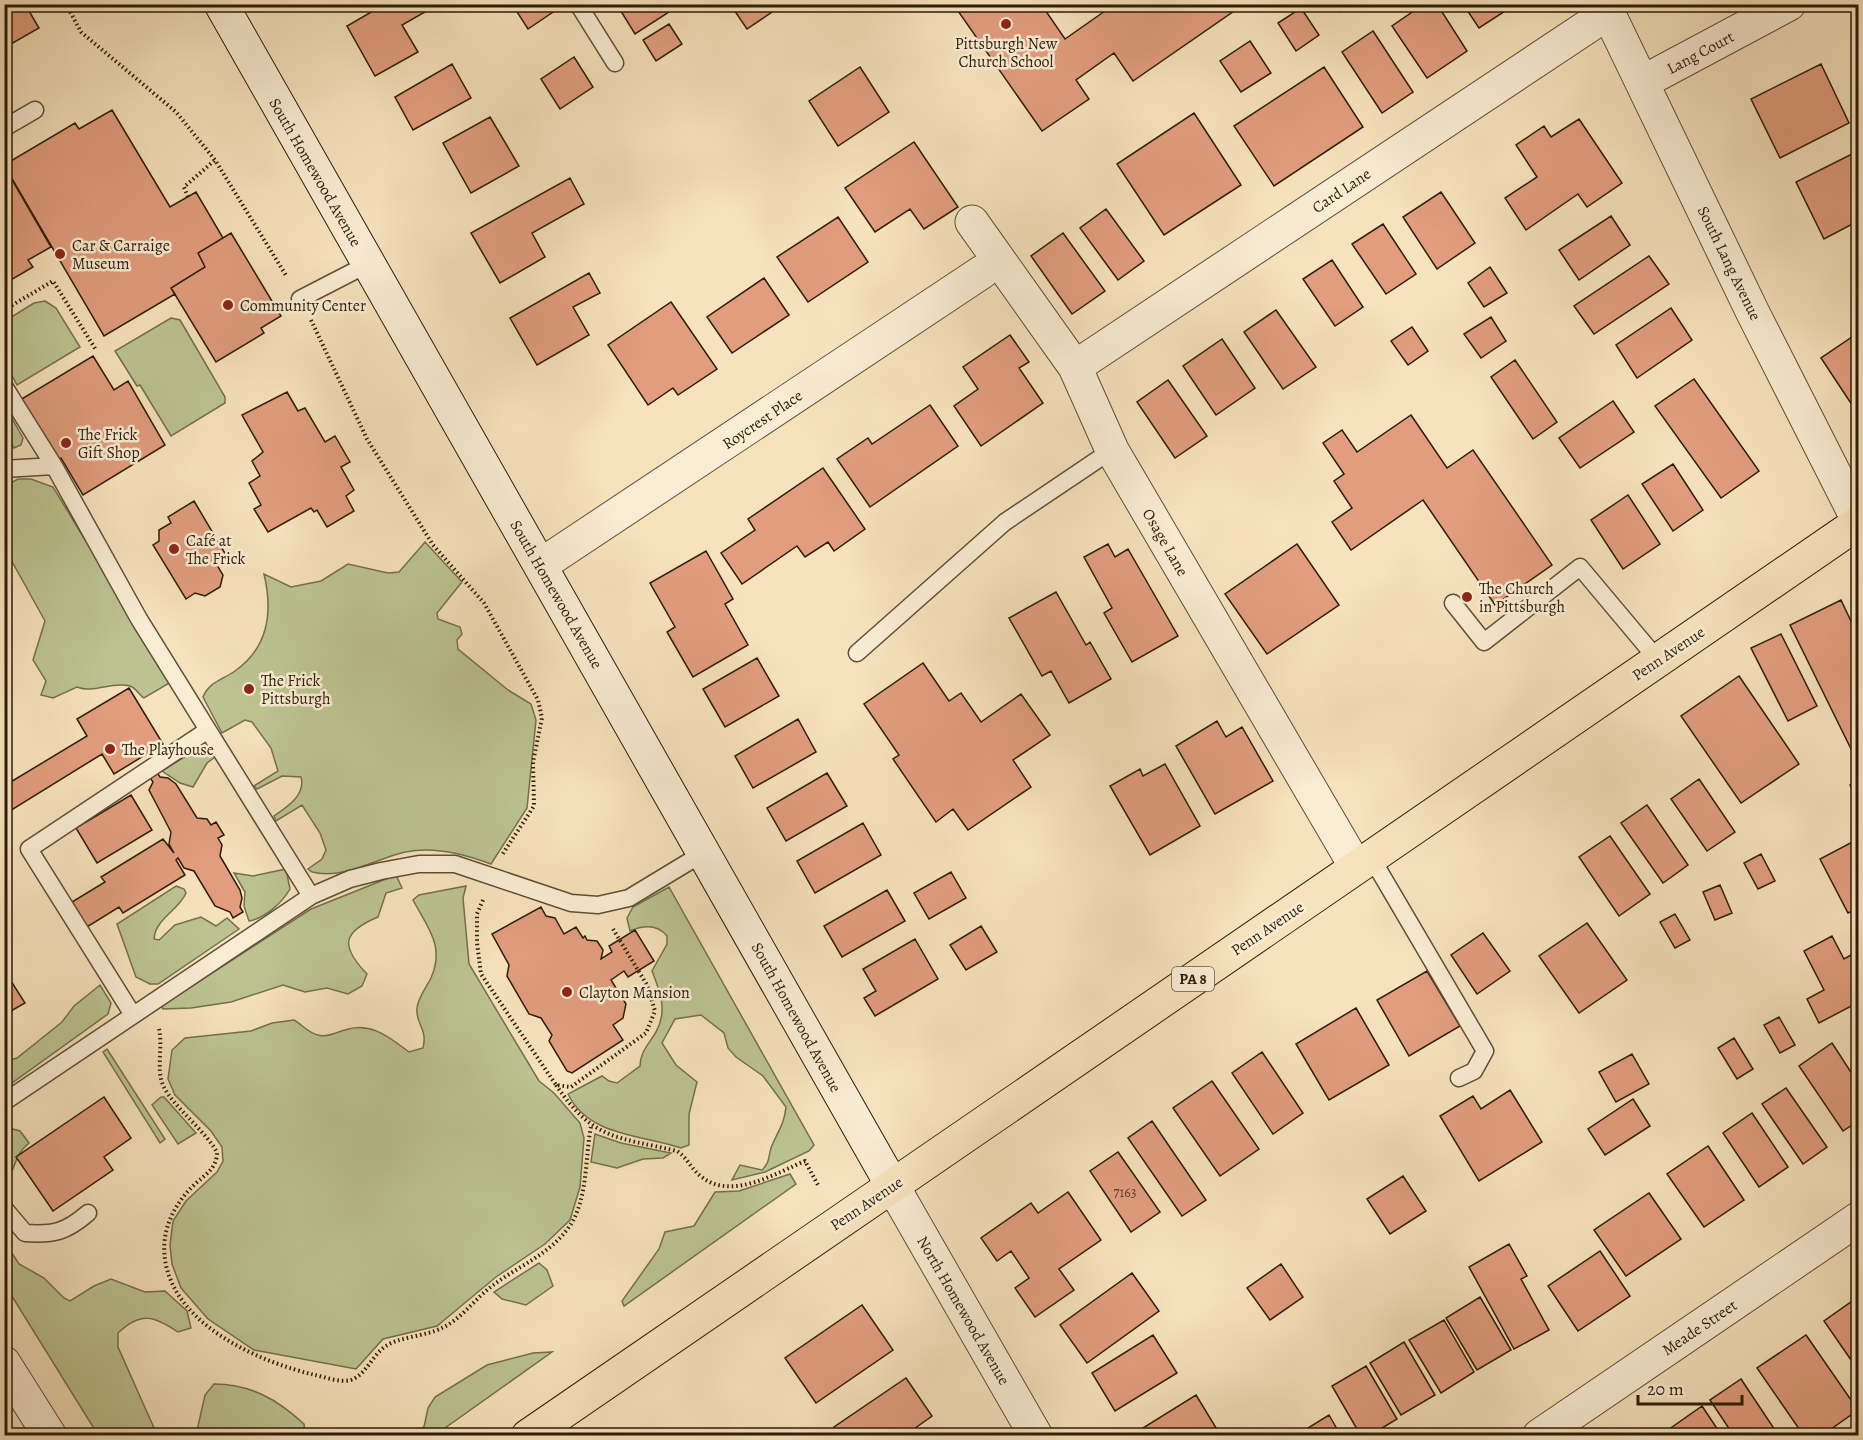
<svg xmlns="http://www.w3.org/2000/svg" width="1863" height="1440" viewBox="0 0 1863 1440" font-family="Alegreya,serif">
<rect width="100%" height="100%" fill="#f6e2bd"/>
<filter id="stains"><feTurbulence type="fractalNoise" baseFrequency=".00333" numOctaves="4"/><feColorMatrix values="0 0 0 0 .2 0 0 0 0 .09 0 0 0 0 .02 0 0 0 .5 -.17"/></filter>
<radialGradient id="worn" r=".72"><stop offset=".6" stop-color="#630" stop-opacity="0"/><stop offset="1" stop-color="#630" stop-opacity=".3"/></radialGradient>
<!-- green -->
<path fill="#bcc391" stroke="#74704c" stroke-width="1.5" d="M45 301 56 308 80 347 17 385 5 363V321L34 303Z
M171 318 180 320 225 397V403L171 436 140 385 137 386 115 351Z
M5 406 23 438 21 445 14 448 5 431Z
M18 479H31L53 487 171 682 144 698C139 695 136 688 130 686 111 681 94 694 77 687L53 698 41 695 46 681 33 660 45 621 10 558 5 553V486Z
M425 542 462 582 437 613 438 619 460 627 462 634 457 640 458 649 508 690 531 704 536 720 527 808 491 864C465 854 433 846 405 852 375 859 343 880 312 872L308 869 322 859 326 850 320 833 302 805 276 821 274 816C287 807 306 795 301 777L282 776 257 789 254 786 278 771 271 748 252 722 245 720 222 733 203 697C209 682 222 680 235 671 268 648 273 612 264 574L291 587 321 581 348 564 388 573 399 572Z
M202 746 208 747 215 757 207 763 193 787 180 783 162 771Z
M286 869 290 889C282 903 265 918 249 921L244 906 245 892 234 873 253 876Z
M396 875 402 888 386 893 378 917C342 932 340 946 367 974L362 986 348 994 327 988 305 992 283 985 231 1002 191 1008 163 1009 161 1006 311 909Z
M176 886 184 889 186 893C179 910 155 919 154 939L159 940 175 925 201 917 216 926 227 918 239 929 158 984H150L136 977 117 924Z
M466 886 463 898 469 964 539 1081 554 1093 580 1123 584 1138 580 1187 570 1220 545 1244 496 1277 437 1326 383 1339 356 1369 254 1350 208 1319 181 1288 172 1264 170 1245 173 1221 186 1201 217 1172 223 1161 222 1147 211 1131 175 1095 168 1079 172 1050 185 1038 251 1031 272 1023 294 1020C301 1024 310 1034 318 1035 327 1038 337 1032 345 1030 371 1021 390 1038 409 1052L423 1048C428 1028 415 1024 417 1008 418 998 427 986 431 978 445 946 428 928 413 900L419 895Z
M669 887 814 1145 809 1151 765 1172 732 1180 740 1165 762 1170C770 1162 768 1158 771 1148 777 1132 784 1126 786 1107L763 1076 736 1057 728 1048 724 1033 701 1015 675 1019 662 1043 676 1065 697 1082 689 1114V1145L681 1148C642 1135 588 1136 568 1094L602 1076 609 1081 617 1083 640 1066C640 1052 649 1044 656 1032 668 1011 660 991 652 971L667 944V936C657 924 644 925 630 931L627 918 633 907Z
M100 985 111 1003 108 1014 5 1088V1061L17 1058 62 1022 74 1006Z
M107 1049 165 1139 160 1143 103 1052Z
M161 1097H164L196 1133 178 1144 152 1105Z
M5 1127 20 1131 29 1143C12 1157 17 1170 5 1181Z
M595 1134 621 1143 671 1153 663 1158 643 1159 617 1168 591 1162Z
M790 1174 796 1184 624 1306 622 1301 659 1249 665 1232 694 1226 715 1192 739 1191Z
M4 1241 19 1264 44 1278 64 1298 70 1301 94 1286 111 1279 145 1292 165 1291 187 1311 191 1328 178 1332C154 1316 141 1311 118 1333V1347L154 1428V1435H98L5 1285Z
M539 1263 547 1270 553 1286 526 1305 502 1299 494 1292Z
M552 1352 435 1435H409L424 1427 428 1408 435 1397 487 1365 533 1353Z
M214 1384C251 1384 278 1400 304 1424L305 1435H196L205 1395Z"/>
<!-- building -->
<path fill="#e19d7e" stroke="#2d1d07" stroke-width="1.5" d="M4 4H25L39 28 4 48Z
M385 4H430L432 8 402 25 418 52 375 76 347 26Z
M512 4H557L559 8 528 29Z
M625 4H665L669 12 635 34 619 8Z
M730 4H784L747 29Z
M967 4H1041L1065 39 1115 4H1234L1237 9 1133 81 1114 53 1076 80 1089 99 1042 131 958 11Z
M1336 4H1352L1341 12Z
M1424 4H1437L1467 51 1427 78 1392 26Z
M1463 4H1512L1513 6 1479 28Z
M1301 8 1319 35 1296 51 1278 23Z
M669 24 682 44 656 61 643 40Z
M1373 31 1413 92 1382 113 1342 52Z
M1250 41 1271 73 1241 92 1220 61Z
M574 57 593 87 560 109 541 79Z
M452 64 471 98 413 130 395 97Z
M1821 64 1849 123 1780 158 1751 99Z
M860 67 889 112 838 146 809 101Z
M1324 67 1363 127 1274 186 1234 126Z
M112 110 170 207 196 192 223 238 198 253 205 267 171 288 175 294 104 336 4 165 75 123 79 129Z
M1194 113 1241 185 1164 235 1117 164Z
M490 117 519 166 471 193 443 143Z
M1579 119 1622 183 1587 207 1578 194 1526 230 1505 198 1537 177 1516 145 1544 126 1551 137Z
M914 142 958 207 924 229 910 209 875 232 845 188Z
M1858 151V221L1824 239 1796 182Z
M7 171 51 247 28 260 33 267 4 284Z
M570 178 584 204 532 233 545 257 500 283 471 233Z
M1441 192 1475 243 1437 269 1403 217Z
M1106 209 1144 261 1118 280 1080 228Z
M1611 216 1630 245 1579 280 1559 250Z
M838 217 868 262 808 302 777 257Z
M1383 224 1416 274 1386 294 1352 244Z
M231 233 281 316 261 328 264 333 216 362 171 288 205 267 198 253Z
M1063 233 1105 291 1072 314 1031 256Z
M1649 256 1669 284 1594 334 1574 306Z
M1332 260 1363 307 1335 326 1303 279Z
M1490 267 1507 293 1484 307 1468 283Z
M589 273 600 293 573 307 589 335 537 365 510 318Z
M764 278 789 315 732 353 707 317Z
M671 302 717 369 678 395 673 388 648 405 608 345Z
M1671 308 1692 340 1637 378 1616 345Z
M1276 310 1316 367 1283 389 1244 332Z
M1491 317 1506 341 1481 358 1464 334Z
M1412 327 1428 351 1408 365 1391 341Z
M1858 333V414L1821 358Z
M1010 335 1029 362 1019 368 1043 403 981 446 954 406 978 389 963 367Z
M1222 339 1255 388 1216 415 1183 366Z
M93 356 114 390 128 381 165 445 83 495 61 458 56 461 20 400Z
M1515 360 1557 422 1533 439 1491 377Z
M1694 379 1759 471 1721 498 1655 406Z
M1168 380 1207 436 1175 458 1137 402Z
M287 392 298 411 305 408 325 442 335 436 350 462 341 467 354 490 346 496 354 511 327 527 317 510 314 512 311 508 268 532 254 509 261 505 249 483 260 476 252 461 263 452 242 415Z
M1613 401 1634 432 1580 468 1559 438Z
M930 405 958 446 870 507 837 459 868 438 872 444Z
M1411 415 1447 468 1473 450 1552 565 1495 605 1423 500 1351 550 1332 522 1352 508 1334 481 1344 474 1323 443 1342 430 1357 452Z
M1673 464 1703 510 1673 531 1642 484Z
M823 468 865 529 834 551 828 542 805 557 797 546 742 584 721 553 755 530 748 519Z
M1628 495 1660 544 1623 569 1591 520Z
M194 501 226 555 215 562 223 575 220 587 205 596 195 593 186 599 153 545 159 541V530L171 523 168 517Z
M1108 544 1115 557 1128 549 1178 636 1132 662 1104 613 1112 608 1084 557Z
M1297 544 1339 605 1267 654 1225 594Z
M706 551 733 599 725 604 748 645 693 677 667 632 675 627 650 583Z
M1056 592 1086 645 1090 642 1111 679 1069 703 1051 671 1042 676 1009 618Z
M1841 600 1858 636V750L1853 753 1790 625Z
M1781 634 1817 706 1788 721 1751 648Z
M757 658 779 696 725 727 703 689Z
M923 663 949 701 961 693 981 722 1021 694 1050 735 1013 760 1031 787 968 830 953 809 936 822 893 759 899 755 864 704Z
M1739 676 1799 764 1741 803 1681 716Z
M129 688 163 744 114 774 102 754 5 814 4 786 87 736 77 719Z
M798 719 816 752 753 788 735 756Z
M1217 721 1226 737 1242 727 1273 781 1215 814 1176 746Z
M1165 764 1200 826 1150 855 1110 786 1140 769 1143 776Z
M156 771 160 777 168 778 176 784 197 818 207 819 211 825 216 822 224 835 218 838 222 845 220 856 240 890 242 898 240 907 243 912 233 918 230 912 215 906 194 871 184 868 178 858 176 860 185 875 123 913 119 907 87 927 72 902 105 882 101 877 163 839 174 853 169 844 171 832 149 790 153 782 149 776Z
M827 773 847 806 786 841 767 808Z
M1699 779 1735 832 1707 851 1671 799Z
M1858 781V801L1850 785Z
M131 795 152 830 97 863 76 828Z
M1647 805 1688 865 1663 883 1621 823Z
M863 823 881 855 815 893 797 861Z
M1610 836 1650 894 1619 916 1579 857Z
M1858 839V911L1857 909 1848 913 1820 859Z
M1761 854 1775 881 1758 889 1744 863Z
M951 872 966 898 929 919 914 893Z
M1720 885 1732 913 1715 920 1703 892Z
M887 890 905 921 842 957 824 926Z
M541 907 546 916 555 918 564 934 576 927 583 938 585 936 587 940 597 941 603 950 601 959 612 952 609 946 635 930 654 961 628 977 624 971 611 980 626 1004 623 1018 613 1025 623 1040 572 1073 567 1071 549 1041 552 1035 541 1018 529 1014 507 976 509 965 492 934Z
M1675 914 1690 940 1675 948 1660 922Z
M1587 923 1627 980 1579 1013 1539 956Z
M981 926 997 952 966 970 950 945Z
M1483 933 1510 971 1477 994 1451 955Z
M1832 936 1844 959 1858 951V1005L1857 1003 1819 1023 1807 999 1824 990 1804 951Z
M915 939 938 979 875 1016 864 998 876 991 863 969Z
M4 970 25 1003 4 1015Z
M1427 971 1460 1026 1409 1056 1377 1000Z
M1356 1008 1389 1065 1329 1100 1296 1044Z
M1779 1017 1795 1045 1780 1053 1764 1025Z
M1734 1038 1753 1069 1737 1079 1718 1048Z
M1832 1043 1858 1083V1121L1843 1131 1799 1066Z
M1262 1052 1303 1113 1273 1134 1232 1073Z
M1632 1054 1649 1084 1616 1102 1599 1072Z
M1212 1081 1259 1149 1220 1176 1173 1108Z
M1786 1088 1827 1147 1803 1164 1762 1104Z
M1510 1090 1542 1142 1479 1181 1440 1116 1473 1096 1481 1109Z
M104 1097 131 1138 104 1157 113 1170 53 1211 16 1157Z
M1633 1099 1650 1126 1605 1155 1588 1129Z
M1752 1113 1788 1167 1759 1187 1723 1133Z
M1152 1121 1206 1200 1182 1216 1128 1138Z
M1708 1146 1744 1200 1704 1227 1667 1174Z
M1118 1152 1160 1212 1131 1232 1090 1171Z
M1403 1176 1426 1211 1390 1234 1367 1199Z
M1068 1192 1101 1240 1059 1269 1074 1290 1035 1317 1015 1288 1029 1278 1011 1251 997 1261 981 1238 1031 1203 1038 1213Z
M1649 1193 1681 1239 1626 1276 1594 1230Z
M1509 1244 1527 1276 1521 1279 1549 1330 1514 1349 1469 1267Z
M1600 1251 1630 1296 1578 1331 1548 1286Z
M1281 1264 1303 1297 1270 1320 1247 1288Z
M1132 1273 1159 1311 1087 1363 1060 1325Z
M1480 1297 1511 1350 1477 1370 1446 1318Z
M1858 1297V1370L1824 1321Z
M862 1305 893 1350 816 1403 785 1358Z
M1444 1320 1474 1372 1441 1393 1409 1340Z
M1153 1335 1177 1373 1115 1411 1092 1373Z
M1806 1335 1858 1410 1821 1436H1804L1757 1368Z
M1404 1342 1435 1395 1401 1415 1370 1363Z
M1366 1366 1397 1419 1369 1436H1361L1332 1386Z
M906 1378 932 1416 904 1436H840L834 1427Z
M1741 1379 1779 1436H1734L1710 1400Z
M1196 1395 1221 1436H1130Z
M1702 1406 1722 1436H1672L1668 1430Z
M1329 1415 1341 1436H1295Z"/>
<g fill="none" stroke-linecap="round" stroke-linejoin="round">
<!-- lane casing -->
<g stroke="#5f4e34" stroke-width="19">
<path id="lane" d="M578 4 615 63
M4 128 35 110
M300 299 368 264
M4 386 54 466 139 619 311 896
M4 469 54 466
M1453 603 1484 642 1580 567 1658 660
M857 653 1005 522 1112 450
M1371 857 1485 1051 1474 1071 1459 1078
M133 1015 29 849 208 730
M4 1102 311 896 350 879 381 871 419 864H455L571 903 598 905 629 898 705 852
M4 1208 25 1233C54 1235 66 1232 88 1213"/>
</g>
<!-- street casing -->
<g stroke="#5f4e34" stroke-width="35">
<path id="street" d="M1604 4 1753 313 1858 520
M1643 82 1789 4
M972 222 1075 367 1112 450 1356 867
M1075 367 1608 13
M541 565 982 272
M892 1185 1036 1436
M4 1363 50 1436
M1539 1436 1858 1219"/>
</g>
<!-- secondary casing -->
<g stroke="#2d1d07" stroke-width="35">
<path id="secondary" d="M221 4 892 1185"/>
</g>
<!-- highway casing -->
<g stroke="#2d1d07" stroke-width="35">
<path id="highway" d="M528 1436 1858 523"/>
</g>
<!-- path -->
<path stroke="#2d1d07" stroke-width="4" stroke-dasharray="1.5 3" stroke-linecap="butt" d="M66 4 81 32 176 112 215 160 287 277
M188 197 184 187 215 160
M4 310 53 281 96 350
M311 320 367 439 433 545 484 603 538 700 542 718 533 762 534 806 502 855
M483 900 477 914V943L481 974 556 1085 571 1087 646 1033 655 1011 647 985 613 929
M159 1029C163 1047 156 1069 163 1085 172 1106 203 1128 217 1152 217 1168 206 1174 195 1184 173 1205 159 1233 166 1265 179 1327 260 1362 315 1375 325 1377 340 1383 351 1380 367 1374 372 1355 386 1346 399 1337 426 1336 442 1328 459 1320 472 1303 487 1290 513 1268 549 1256 569 1227 588 1200 585 1158 591 1126
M556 1085C593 1140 617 1137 677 1151 688 1158 692 1171 703 1178 733 1200 776 1173 805 1161L819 1187"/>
<!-- lane -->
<use href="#lane" stroke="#f9ecd4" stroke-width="16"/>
<!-- street -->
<use href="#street" stroke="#f9ecd4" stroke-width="33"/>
<!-- secondary -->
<use href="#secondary" stroke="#f9ecd4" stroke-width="33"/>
<!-- highway -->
<use href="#highway" stroke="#f6e2bd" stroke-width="33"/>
</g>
<!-- markers -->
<g fill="#8f2418" stroke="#f9ecd4" stroke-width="2">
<circle cx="1006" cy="24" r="6"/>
<circle cx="60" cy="254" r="6"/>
<circle cx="228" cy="305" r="6"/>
<circle cx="66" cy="443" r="6"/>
<circle cx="174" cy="549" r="6"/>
<circle cx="1467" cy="597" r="6"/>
<circle cx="249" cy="689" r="6"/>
<circle cx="110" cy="749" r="6"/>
<circle cx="567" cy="992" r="6"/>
</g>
<g text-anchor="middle" stroke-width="5" stroke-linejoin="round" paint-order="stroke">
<!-- number labels -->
<g font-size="14" fill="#5a3d25">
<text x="1125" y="1197">7163</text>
</g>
<!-- shield labels -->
<rect fill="#f9ecd4" stroke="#6a5b44" stroke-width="1.5" x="1172" y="967" width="42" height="24" rx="4.5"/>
<g font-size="15" font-weight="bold" fill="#2d1d07">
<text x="1193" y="984">PA 8</text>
</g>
<!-- poi labels -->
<g font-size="16" fill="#2d1d07" stroke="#f9ecd4" text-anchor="start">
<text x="1006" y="49" text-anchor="middle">Pittsburgh New<tspan x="1006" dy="18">Church School</tspan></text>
<text x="72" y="251">Car &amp; Carraige<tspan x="72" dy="18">Museum</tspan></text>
<text x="240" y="311">Community Center</text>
<text x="78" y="440">The Frick<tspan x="78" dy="18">Gift Shop</tspan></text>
<text x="186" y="546">Café at<tspan x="186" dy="18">The Frick</tspan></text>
<text x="1479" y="594">The Church<tspan x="1479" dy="18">in Pittsburgh</tspan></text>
<text x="261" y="686">The Frick<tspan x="261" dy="18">Pittsburgh</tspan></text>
<text x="122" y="755">The Playhouse</text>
<text x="579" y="998">Clayton Mansion</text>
</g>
<!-- street labels -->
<g font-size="16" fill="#2d1d07" stroke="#f9ecd4">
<text transform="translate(1700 52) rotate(-28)" y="6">Lang Court</text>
<text transform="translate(316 172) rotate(60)" y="6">South Homewood Avenue</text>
<text transform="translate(1341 190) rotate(-34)" y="6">Card Lane</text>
<text transform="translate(1730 263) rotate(64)" y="6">South Lang Avenue</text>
<text transform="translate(762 419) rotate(-34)" y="6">Roycrest Place</text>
<text transform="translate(1166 542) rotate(60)" y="6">Osage Lane</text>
<text transform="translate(557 594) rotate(60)" y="6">South Homewood Avenue</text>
<text transform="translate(1668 653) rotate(-34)" y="6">Penn Avenue</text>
<text transform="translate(1267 928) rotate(-34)" y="6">Penn Avenue</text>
<text transform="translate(797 1017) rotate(61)" y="6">South Homewood Avenue</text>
<text transform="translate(866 1203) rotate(-34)" y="6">Penn Avenue</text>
<text transform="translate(964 1310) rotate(60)" y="6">North Homewood Avenue</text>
<text transform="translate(1699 1327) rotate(-34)" y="6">Meade Street</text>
</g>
</g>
<!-- margin -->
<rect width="1863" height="1440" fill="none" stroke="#f6e2bd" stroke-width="24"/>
<rect x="6" y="6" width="1851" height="1428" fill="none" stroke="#2d1d07" stroke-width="3"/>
<rect x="12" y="12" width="1839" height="1416" fill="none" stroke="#2d1d07" stroke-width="1.5"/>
<!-- scale -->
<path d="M1638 1395v9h104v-9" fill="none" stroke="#2d1d07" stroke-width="3"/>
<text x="1647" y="1395" font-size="18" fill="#2d1d07" stroke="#f9ecd4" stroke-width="4.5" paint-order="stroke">20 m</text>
<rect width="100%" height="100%" filter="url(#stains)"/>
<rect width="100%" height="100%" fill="url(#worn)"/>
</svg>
